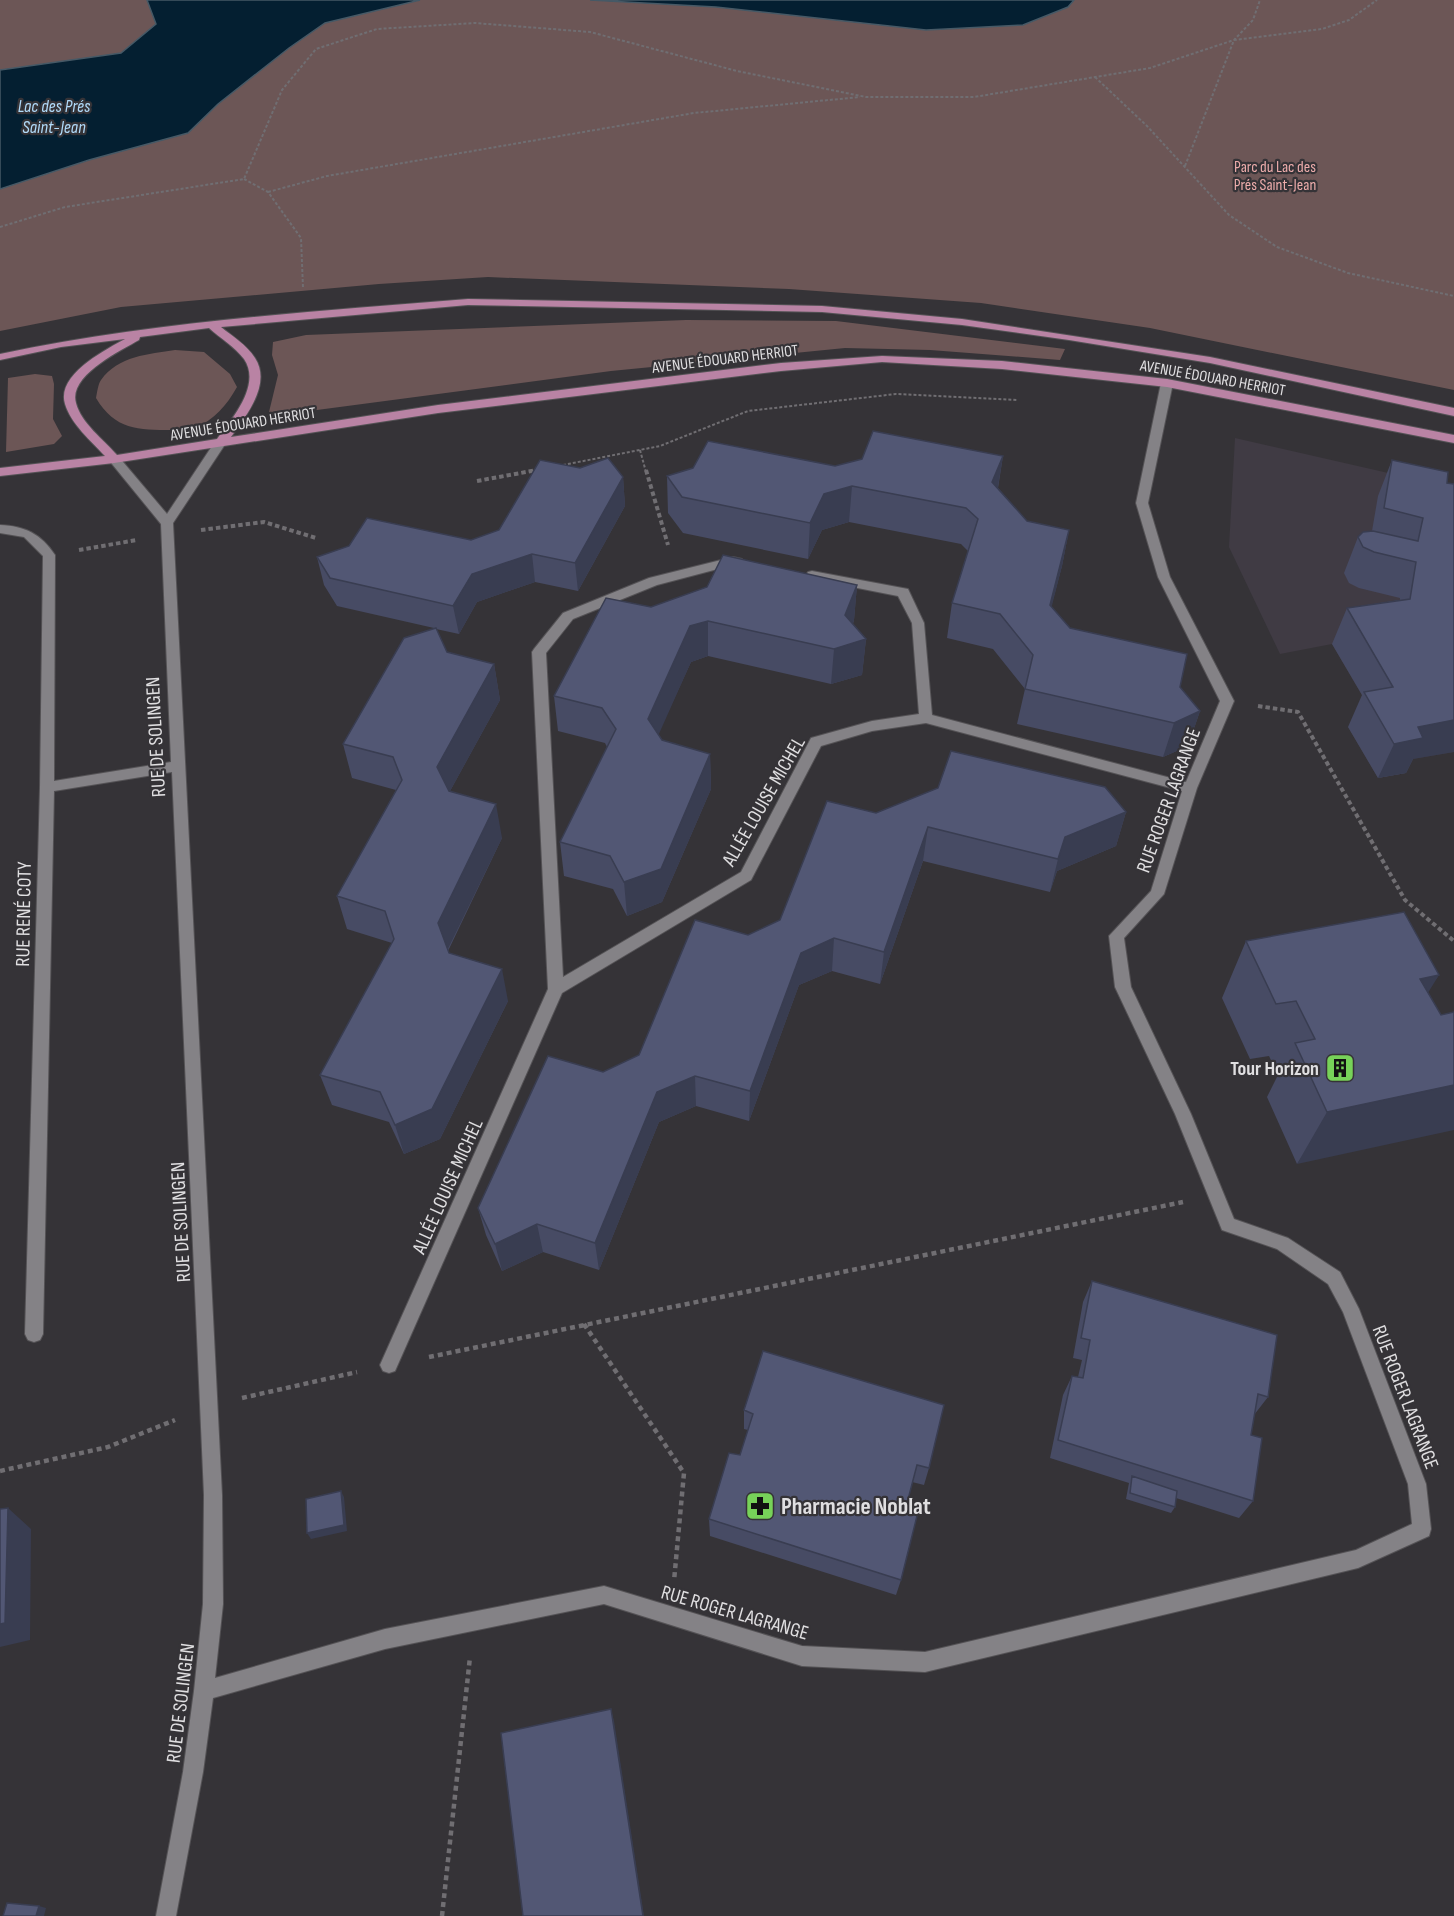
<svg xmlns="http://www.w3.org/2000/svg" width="1454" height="1916" viewBox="0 0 1454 1916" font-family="'Sofia Sans Condensed',sans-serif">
<rect width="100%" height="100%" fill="#353337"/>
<!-- built -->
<path fill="#403b44" d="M1235 438 1454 488V752L1401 761 1406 773 1378 778 1348 727 1377 721 1332 644 1280 654 1229 547Z"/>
<!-- green -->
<path fill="#6c5656" d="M0 0H1454V390L1150 328 981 303 789 289 488 277 379 284 121 307 0 331Z
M686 320 836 321 1065 349 1060 360 930 350 845 348 611 371 317 410 269 412 278 375 272 355 273 342 306 335Z
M175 350 204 352 230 374 237 387C227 405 214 420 195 428 188 431 179 429 172 430 138 430 115 430 96 398 97 393 98 384 101 380 118 356 149 354 175 350Z
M35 374 52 376 54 384 53 419 62 436 54 444 6 452 8 378Z"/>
<!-- water -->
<path fill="#041f31" stroke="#465966" stroke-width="1.5" d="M147 0H420L325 23 289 48 218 104 188 133 89 160 0 189V70L121 53 156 24Z
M590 0H1074L1068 7 1023 25 926 30 716 7Z"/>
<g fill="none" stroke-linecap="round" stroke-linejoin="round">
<!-- minor casing -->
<g stroke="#545255" stroke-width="2">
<path id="minor" d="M1167 379 1173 383 1148 503 1170 577 1234 701 1197 788 1164 894 1124 938 1131 987 1191 1114 1234 1219 1288 1238 1340 1272 1359 1309 1426 1484 1431 1529 1429 1536 1358 1568 925 1672 802 1666 604 1604 385 1649 213 1698 203 1772 176 1916H156L183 1772 194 1691 203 1604 204 1495 172 772 54 791 43 1334 40 1340 34 1342 28 1340 25 1334 40 787 43 556 24 537 0 533V525C25 526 41 534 55 555L54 781 171 762 161 524 108 459 110 456H118L167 514 216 440 220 439 226 443 173 523 222 1495 223 1604 215 1678 385 1629 604 1586 802 1646 925 1652 1356 1550 1412 1524 1408 1484 1343 1312 1328 1284 1277 1249 1222 1230 1175 1114 1115 987 1109 936 1151 891 1182 791 926 723 872 731 821 746 751 880 562 993 395 1371 389 1373 383 1371 380 1365 548 989 532 652 534 649 563 613 649 578 733 557 742 559 744 562 738 566 733 565 657 585 573 619 546 653 563 977 741 872 811 738 872 721 919 714 912 623 898 596 812 579 806 575 808 572 812 571 908 589 924 623 932 715 1186 782 1220 701 1158 577 1136 503 1161 383Z"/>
</g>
<!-- major casing -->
<g stroke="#545255" stroke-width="2">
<path id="major" d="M468 299 822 306 962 319 1210 357 1454 408V416L1210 363 1069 340 962 325 822 312 468 305 221 327C232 336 247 345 255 358 272 384 246 416 231 437L438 405 781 363 882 356 1002 361 1167 379 1454 435V443L1167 387 1002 369 882 362 781 371 438 413 114 463 0 476V468L105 456C91 441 71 424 65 404 56 375 105 350 125 339L61 347 0 360V354C154 321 312 312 468 299ZM209 328C220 338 235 347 244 359 262 385 231 420 217 439L117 455C104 440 81 423 76 403 68 376 120 351 139 340L140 337Z"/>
</g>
<!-- path-far2 -->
<path stroke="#706e72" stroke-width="2" stroke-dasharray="3 2" stroke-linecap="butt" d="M1095 77 1147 126 1229 215 1277 247 1348 273 1454 296
M1185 166 1234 40 1322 29 1349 20 1377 0
M244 179 268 192 301 238 303 288
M268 192 327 176 694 113 860 97
M0 227 65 207 244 179 282 90 316 49 377 29 475 23 590 32 737 71 866 97H974L1150 68 1234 40 1253 20 1260 0
M640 450 646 472
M563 465 660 446 748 411 896 394 1017 400
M529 472 538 470"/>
<!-- path-far1 -->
<path stroke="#706e72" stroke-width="4" stroke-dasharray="4.5 3" stroke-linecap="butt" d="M646 470 668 545
M477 481 537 470
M201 530 264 522 316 538
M79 550 137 540
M1258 706 1298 712 1405 900 1454 941"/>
<!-- path -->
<path stroke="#706e72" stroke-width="4.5" stroke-dasharray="5 4" stroke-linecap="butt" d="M584 1324 684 1473 674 1581
M429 1357 1183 1202
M242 1398 357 1372
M0 1471 108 1447 175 1420
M442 1916 470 1657"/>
<!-- minor -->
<use href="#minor" fill="#848286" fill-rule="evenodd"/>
<!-- major -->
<use href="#major" fill="#b983a4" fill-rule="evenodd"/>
</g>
<!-- wall -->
<path fill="#474b64" d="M1003 456 998 488 1027 521 1069 530 1062 566 1051 607 1070 628 1180 687 1200 711 1188 746 1163 757 1017 724 1025 689 993 649 947 638 952 603 968 551 961 544 849 522 822 530 808 559 683 533 668 513 667 476Z
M1392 460 1448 472 1413 759 1406 773 1378 778 1348 727 1362 695 1332 644 1347 608 1400 600V598L1359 588 1349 583 1344 573 1358 537 1372 531 1378 496Z
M623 477 625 506 578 591 535 582 477 602 459 634 436 629 447 652 494 664 500 700 450 791 502 838 448 951 449 953 508 1001 440 1139 404 1154 389 1122 332 1105 320 1075 392 943 347 929 337 896 396 790 352 778 343 744 434 628 337 606 324 585 317 557 471 540 499 530Z
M857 585 854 620 853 624 866 639 862 675 831 684 708 656 691 662 658 734 662 740 710 754 711 789 662 902 627 916 613 889 564 876 560 842 607 747 605 743 558 731 554 696 651 607Z
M1126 812 1116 846 1057 871 1050 892 923 861 880 984 832 971 799 985 749 1121 696 1106 659 1122 599 1270 543 1252 502 1271 486 1235 478 1208 603 1072 639 1055 748 935 780 920 876 813Z
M1246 941 1439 975 1297 1164 1267 1097 1278 1075 1269 1056 1250 1059 1222 998Z
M1092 1281 1268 1397 1254 1415 1251 1435 1253 1501 1239 1518 1176 1498 1175 1507 1171 1513 1126 1499 1129 1483 1050 1458 1063 1395 1072 1376 1078 1377 1082 1360 1073 1358 1083 1302Z
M744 1410 929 1468 924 1485 912 1482 906 1507 901 1580 896 1595 710 1536 709 1519 740 1455 748 1430 744 1429Z"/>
<!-- shaded-wall -->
<path fill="#393d51" d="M1003 456 997 492 992 482Z
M623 477 625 506 578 591 575 563Z
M852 486 849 522 822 530 808 559 810 523 824 494Z
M1069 530 1062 566 1043 641 1050 605Z
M532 554 535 582 477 602 459 634 453 606 472 574Z
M857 585 854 620 844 645 866 639 862 675 831 684 834 649 845 615Z
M708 621V656L691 662 650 754 648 719 690 626Z
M494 664 500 700 444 802 437 767Z
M1200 711 1188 746 1163 757 1174 723Z
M1454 720V752L1413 759 1406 773 1378 778 1394 744 1418 727Z
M710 754 711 789 662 902 627 916 624 882Z
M496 804 502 838 445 955 438 923Z
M1126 812 1116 846 1057 871 1050 892 1058 859 1065 837Z
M928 827 923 861 880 984 884 952Z
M834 938 832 971 799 985 749 1121 750 1091 801 953Z
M502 969 508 1001 440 1139 404 1154 395 1125Z
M1439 975 1405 1030 1420 979Z
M695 1076 696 1106 659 1122 599 1270 595 1243 657 1092Z
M1454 1085V1130L1297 1164 1327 1112Z
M537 1224 543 1252 502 1271 495 1244Z
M341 1491 344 1497 347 1531 311 1539 307 1533Z
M8 1508 31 1529 30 1640 0 1647V1624Z
M611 1709 614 1721 644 1916H643Z
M39 1906 46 1908 44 1916H36Z"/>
<!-- building -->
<path fill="#525774" stroke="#393d51" stroke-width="1.5" d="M873 431 1003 456 992 482 1027 521 1069 530 1050 605 1070 628 1187 654 1180 687 1200 711 1174 723 1025 689 1033 655 1000 614 952 603 978 519 966 508 852 486 824 494 810 523 682 497 667 476 693 468 708 441 835 466 862 459Z
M608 458 623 477 575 563 532 554 472 574 453 606 330 578 317 557 349 546 367 518 471 540 499 530 540 460 580 468Z
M1392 460 1448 472 1447 483 1454 484V720L1418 727 1423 738 1394 744 1364 692 1393 687 1347 608 1410 599 1416 562 1374 552 1363 547 1358 537 1363 532 1373 531 1418 541 1423 518 1384 508Z
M723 555 857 585 845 615 866 639 834 649 708 621 690 626 648 719 662 740 710 754 661 869 624 882 610 856 560 842 616 729 602 708 554 696 606 598 651 607 707 587Z
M436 628 447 652 494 664 437 767 449 791 496 804 438 923 449 953 502 969 432 1109 395 1125 380 1092 320 1075 394 939 385 911 337 896 402 780 393 757 343 744 404 638Z
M951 751 1105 787 1126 812 1065 837 1058 859 928 827 884 952 834 938 801 953 750 1091 695 1076 657 1092 595 1243 537 1224 495 1244 478 1208 548 1056 603 1072 639 1055 695 920 748 935 780 920 827 801 876 813 938 788Z
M1404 912 1439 975 1420 979 1441 1015 1454 1012V1085L1327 1112 1295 1043 1315 1039 1296 1001 1276 1004 1246 941Z
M1092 1281 1277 1335 1268 1397 1258 1394 1251 1435 1262 1438 1253 1501 1058 1440 1072 1376 1083 1378 1090 1340 1081 1338Z
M763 1351 944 1405 929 1468 917 1465 906 1507 918 1512 901 1580 709 1519 729 1453 740 1455 753 1414 744 1410Z
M1132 1476 1177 1491 1175 1507 1130 1493Z
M341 1491 344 1525 307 1533 306 1499Z
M8 1508 5 1623 0 1624V1509Z
M611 1709 643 1916H523L501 1733Z
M7 1903 39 1906 36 1916H3Z"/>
<!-- icons -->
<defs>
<g id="building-square" transform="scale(1.5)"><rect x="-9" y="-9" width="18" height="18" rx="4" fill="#77d259" stroke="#353337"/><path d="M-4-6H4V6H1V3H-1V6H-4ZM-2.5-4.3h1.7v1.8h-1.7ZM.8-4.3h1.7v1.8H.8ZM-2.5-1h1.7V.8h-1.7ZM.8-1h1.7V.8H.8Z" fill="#111"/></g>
<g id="pharmacy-square" transform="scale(1.5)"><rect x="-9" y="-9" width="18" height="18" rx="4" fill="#77d259" stroke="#353337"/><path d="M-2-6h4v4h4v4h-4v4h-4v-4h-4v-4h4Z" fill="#111"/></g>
</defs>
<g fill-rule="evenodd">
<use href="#building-square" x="1340" y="1068"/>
<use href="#pharmacy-square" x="760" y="1506"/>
</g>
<g text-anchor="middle" stroke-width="4.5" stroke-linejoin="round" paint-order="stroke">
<!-- far-park labels -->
<g font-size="16" fill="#edacab" stroke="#353337">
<text x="1275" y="172">Parc du Lac des<tspan x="1275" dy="18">Prés Saint-Jean</tspan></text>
</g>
<!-- far-street labels -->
<g font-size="16" fill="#e0dfe1" stroke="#353337">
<text transform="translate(725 358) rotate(-7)" y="6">AVENUE ÉDOUARD HERRIOT</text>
<text transform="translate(1213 377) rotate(10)" y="6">AVENUE ÉDOUARD HERRIOT</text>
<text transform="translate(243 423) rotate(-9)" y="6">AVENUE ÉDOUARD HERRIOT</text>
</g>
<!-- far-water labels -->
<g font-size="18" font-style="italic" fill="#b0daf9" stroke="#353337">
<text x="54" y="112">Lac des Prés<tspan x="54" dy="21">Saint-Jean</tspan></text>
</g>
<!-- street labels -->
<g font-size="20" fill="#e0dfe1" stroke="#353337">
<text transform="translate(155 737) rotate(-93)" y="7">RUE DE SOLINGEN</text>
<text transform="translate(1168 800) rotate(-70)" y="7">RUE ROGER LAGRANGE</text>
<text transform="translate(763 801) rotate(-60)" y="7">ALLÉE LOUISE MICHEL</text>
<text transform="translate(23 914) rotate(-89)" y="7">RUE RENÉ COTY</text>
<text transform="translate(447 1186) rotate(-66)" y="7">ALLÉE LOUISE MICHEL</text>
<text transform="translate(180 1222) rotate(-93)" y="7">RUE DE SOLINGEN</text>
<text transform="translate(1406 1397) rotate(69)" y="7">RUE ROGER LAGRANGE</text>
<text transform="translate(735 1612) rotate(16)" y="7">RUE ROGER LAGRANGE</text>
<text transform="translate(180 1703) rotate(-83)" y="7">RUE DE SOLINGEN</text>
</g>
<!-- poi labels -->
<g font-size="20" font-weight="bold" fill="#e0dfe1" stroke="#353337" text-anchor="end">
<text x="1319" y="1075">Tour Horizon</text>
</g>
<!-- near-poi labels -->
<g font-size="24" font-weight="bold" fill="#e0dfe1" stroke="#353337" text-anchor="start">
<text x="781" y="1514">Pharmacie Noblat</text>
</g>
</g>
</svg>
